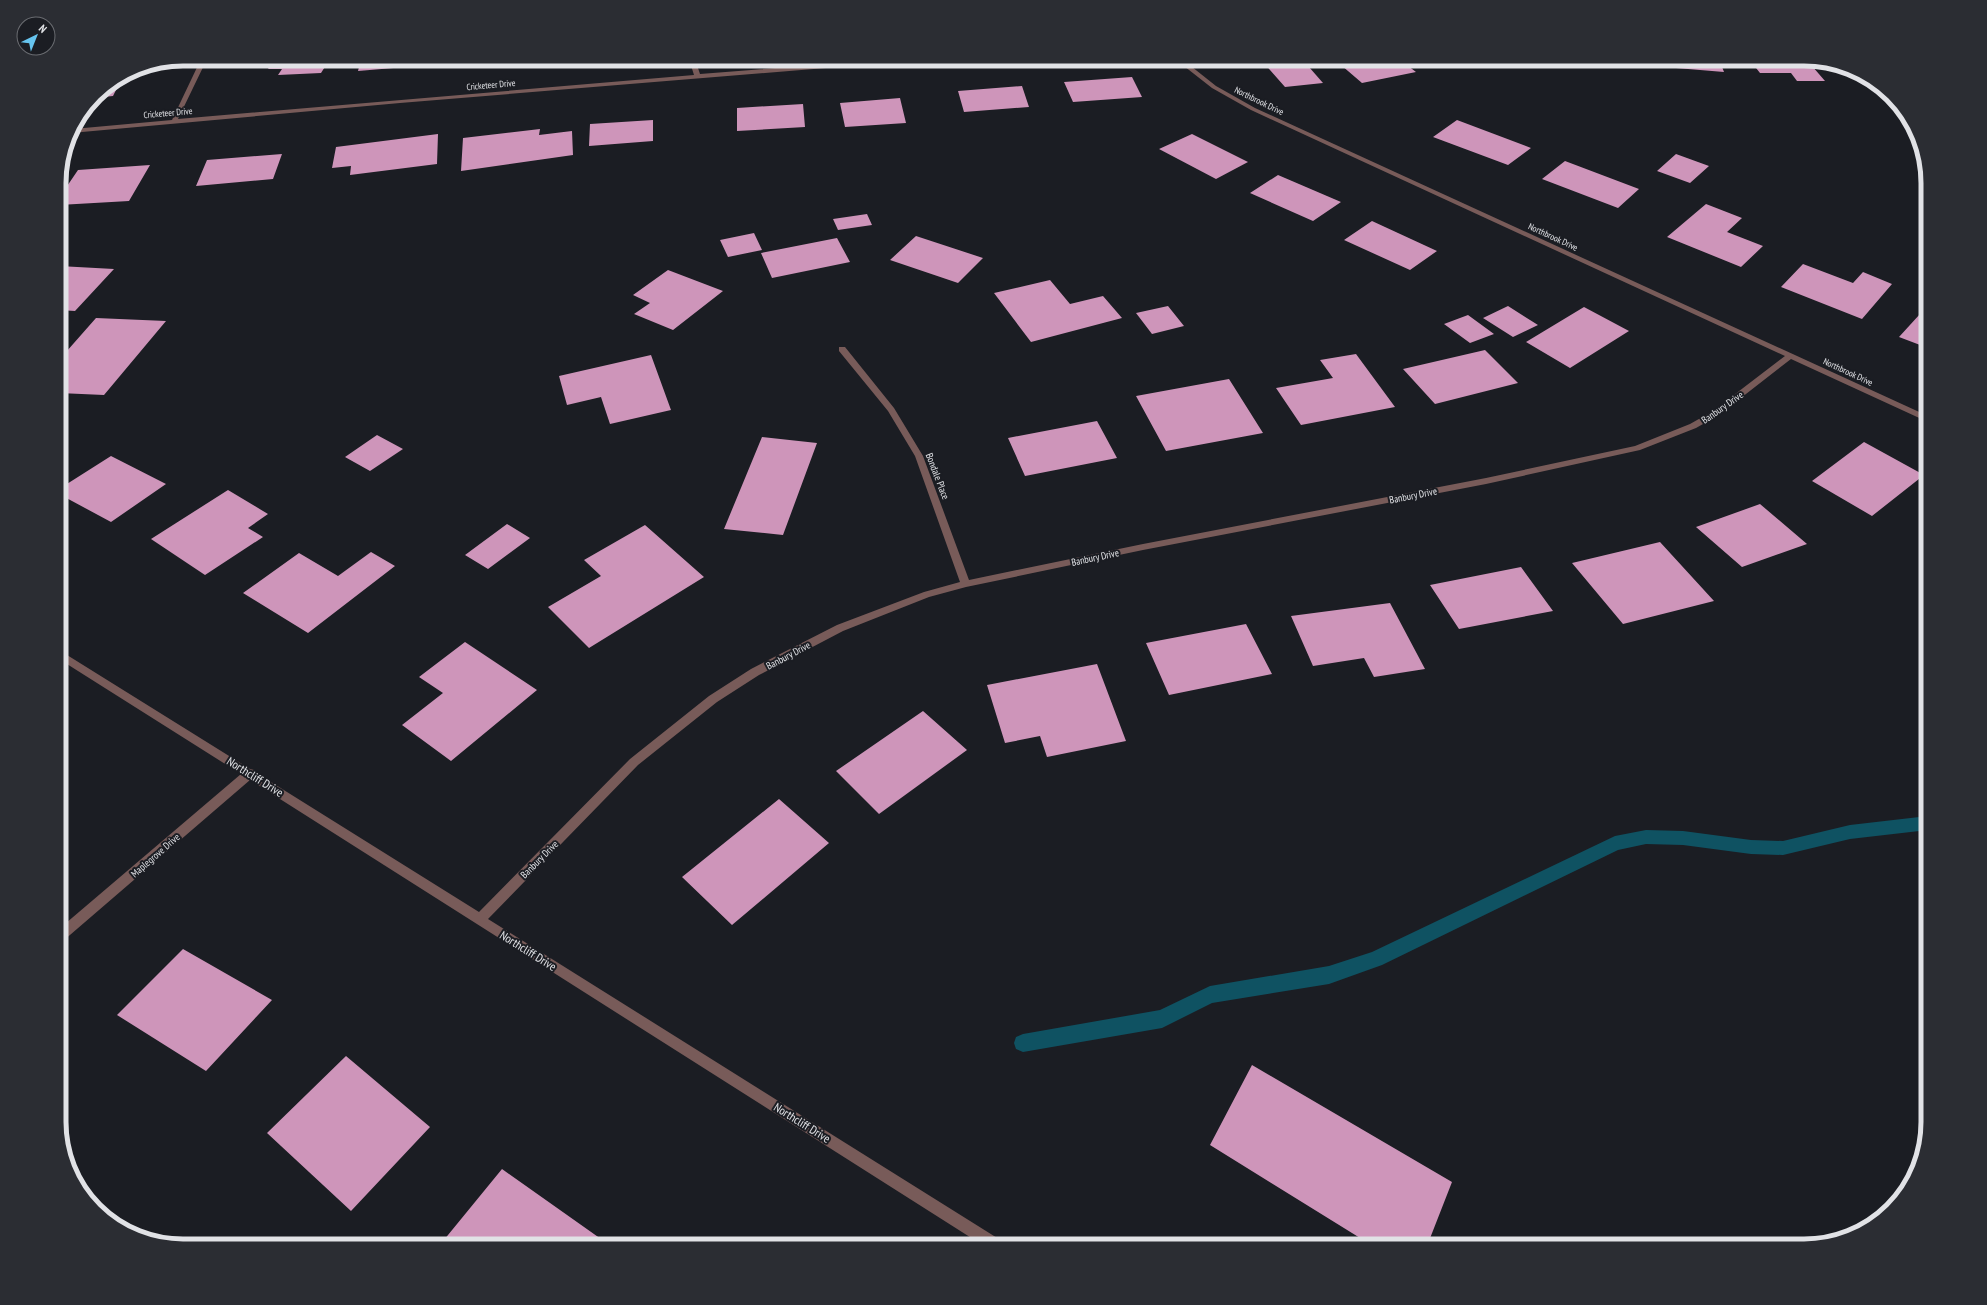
<svg xmlns="http://www.w3.org/2000/svg" width="1987" height="1305" viewBox="0 0 1987 1305" font-family="'PT Sans Narrow',sans-serif">
<rect width="100%" height="100%" fill="#1b1d23"/>
<g fill="none" stroke-linecap="round" stroke-linejoin="round">
<!-- stream -->
<path fill="#0f5262" fill-rule="evenodd" d="M1928 816V830L1850 839 1783 855 1751 854 1683 845 1646 844 1618 850 1382 965 1329 984 1212 1003 1162 1028 1023 1052 1016 1049 1014 1043 1016 1037 1023 1034 1160 1010 1210 986 1329 966 1372 952 1615 836 1646 830 1683 831 1751 840 1783 841 1850 825Z"/>
</g>
<!-- building -->
<path fill="#ce95ba" d="M275 59H330L321 73 278 75 282 69H268Z
M361 59H430L429 65 358 71Z
M1281 59H1302L1323 83 1285 87 1262 61Z
M1373 59H1399L1416 72 1362 83 1341 65Z
M1438 59H1502L1507 66 1443 68Z
M1581 59H1614L1615 62 1581 60Z
M1661 59H1719L1724 72 1664 67Z
M1749 59H1806L1825 81H1797L1791 73H1760Z
M1132 77 1142 97 1073 102 1064 82Z
M122 78 113 96 94 98 96 95Z
M1022 86 1029 107 964 112 958 91Z
M900 98 906 123 845 127 840 103Z
M803 104 805 127 737 131V108Z
M653 120V141L589 146 590 124Z
M1457 120 1531 148 1508 165 1433 137Z
M540 129 539 135 572 131 573 155 461 171 463 138Z
M438 134 437 164 350 175 351 166 332 168 336 147Z
M1192 134 1248 162 1216 179 1159 149Z
M282 154 273 179 196 186 207 160Z
M1676 154 1709 166 1690 183 1657 171Z
M1565 161 1639 189 1618 208 1542 179Z
M150 165 129 201 59 205V198L78 170Z
M1278 175 1341 202 1313 221 1250 193Z
M1706 204 1742 218 1727 232 1763 246 1741 267 1667 237Z
M867 214 872 225 838 230 833 219Z
M1372 221 1437 251 1410 270 1344 240Z
M754 233 762 250 728 257 720 240Z
M916 236 983 258 958 283 890 260Z
M837 238 850 262 772 278 761 253Z
M1803 264 1853 283 1863 272 1892 284 1862 319 1781 287Z
M59 266 114 269 75 311 59 310Z
M668 270 723 291 673 330 634 314 650 303 633 295Z
M1050 280 1070 304 1103 296 1122 318 1031 342 994 293Z
M1168 306 1184 326 1152 334 1136 313Z
M1508 306 1538 325 1513 337 1483 318Z
M1584 307 1629 331 1570 368 1526 342Z
M1920 314 1928 317V348L1899 337Z
M1468 315 1494 334 1470 343 1444 324Z
M96 318 166 321 104 395 59 393V360Z
M1485 350 1518 383 1435 404 1403 369Z
M1356 354 1395 407 1301 425 1276 388 1333 378 1320 360Z
M651 355 671 410 610 424 601 397 567 405 559 376Z
M1229 379 1263 433 1166 451 1136 396Z
M1097 421 1117 458 1025 476 1008 438Z
M377 435 403 449 370 471 345 457Z
M762 437 817 443 783 535 724 529Z
M1864 442 1924 475 1872 516 1812 481Z
M111 456 166 484 111 522 59 494V489Z
M228 490 268 514 248 528 263 537 205 575 151 539Z
M1760 504 1807 544 1742 567 1696 527Z
M507 524 530 538 488 569 465 555Z
M645 525 704 577 589 648 548 607 601 576 584 560Z
M1660 542 1714 601 1623 624 1572 563Z
M371 552 395 566 308 633 243 593 299 553 338 576Z
M1521 567 1553 611 1459 629 1430 585Z
M1390 603 1425 669 1374 677 1364 658 1313 666 1291 616Z
M1246 624 1272 674 1169 695 1146 643Z
M465 642 537 690 451 761 402 725 443 693 419 677Z
M1097 664 1126 741 1047 757 1040 736 1005 743 987 685Z
M923 711 967 750 879 814 836 771Z
M779 799 829 843 732 925 682 877Z
M183 949 272 1000 206 1071 117 1015Z
M346 1056 430 1127 351 1211 267 1133Z
M1252 1065 1452 1182 1427 1246H1373L1210 1145Z
M502 1169 601 1239 596 1246H439Z
M1880 1216 1866 1229 1833 1238V1237Z"/>
<g fill="none" stroke-linecap="round" stroke-linejoin="round">
<!-- minor -->
<path fill="#785b59" fill-rule="evenodd" d="M201 59H207L178 119 694 75 689 59H695L700 74 889 59H914L911 61 400 103 71 133 73 129 172 120Z
M1175 59H1182L1216 86 1255 108 1928 416V422L1791 359 1719 415 1696 428 1640 450 1486 484 1143 550 966 587 929 597 843 631 759 675 717 702 638 765 488 919 1002 1241 1004 1246H984L250 780 63 941 59 942V929L241 774 59 659V650L250 769 254 770 255 772 479 912 630 759 709 696 751 669 837 625 924 592 960 582 915 456 888 411 839 351V347H845L894 408 923 456 969 580 1143 544 1486 478 1635 446 1690 424 1713 411 1785 356 1251 110 1212 88Z"/>
</g>
<g text-anchor="middle" stroke-width="4" stroke-linejoin="round" paint-order="stroke">
<!-- far-street labels -->
<g font-size="9" fill="#e1e2e6" stroke="#1b1d23">
<text transform="translate(491 85) rotate(-5)" y="3">Cricketeer Drive</text>
<text transform="translate(1259 101) rotate(26)" y="3">Northbrook Drive</text>
<text transform="translate(168 113) rotate(-5)" y="3">Cricketeer Drive</text>
<text transform="translate(1553 237) rotate(25)" y="3">Northbrook Drive</text>
<text transform="translate(1848 372) rotate(25)" y="3">Northbrook Drive</text>
</g>
<!-- street labels -->
<g font-size="10" fill="#e1e2e6" stroke="#1b1d23">
<text transform="translate(1722 407) rotate(-35)" y="4">Banbury Drive</text>
<text transform="translate(938 476) rotate(69)" y="4">Bondale Place</text>
<text transform="translate(1413 495) rotate(-11)" y="4">Banbury Drive</text>
<text transform="translate(1095 557) rotate(-12)" y="4">Banbury Drive</text>
<text transform="translate(788 655) rotate(-28)" y="4">Banbury Drive</text>
<text transform="translate(155 855) rotate(-41)" y="4">Maplegrove Drive</text>
<text transform="translate(539 859) rotate(-45)" y="4">Banbury Drive</text>
</g>
<!-- near-street labels -->
<g font-size="12" fill="#e1e2e6" stroke="#1b1d23">
<text transform="translate(255 777) rotate(32)" y="4">Northcliff Drive</text>
<text transform="translate(528 951) rotate(32)" y="4">Northcliff Drive</text>
<text transform="translate(802 1123) rotate(32)" y="4">Northcliff Drive</text>
</g>
</g>
<!-- crop -->
<path d="M0 0H1987V1305H0ZM183 66H1804A117 117 0 0 1 1921 183V1122A117 117 0 0 1 1804 1239H183A117 117 0 0 1 66 1122V183A117 117 0 0 1 183 66Z" fill="#2b2d33" fill-rule="evenodd"/>
<path fill="none" stroke="#e1e2e6" stroke-width="5" d="M183 66H1804A117 117 0 0 1 1921 183V1122A117 117 0 0 1 1804 1239H183A117 117 0 0 1 66 1122V183A117 117 0 0 1 183 66Z"/>
<!-- north arrow -->
<g transform="translate(36 36) rotate(43)"><circle r="19" fill="#1b1d23" stroke="#6a6c71"/>
<path d="M0-3L7 15L0 10L-7 15Z" fill="#66c4ef"/>
<text y="-6" font-size="11" font-weight="bold" text-anchor="middle" fill="#e1e2e6">N</text>
</g>
</svg>
